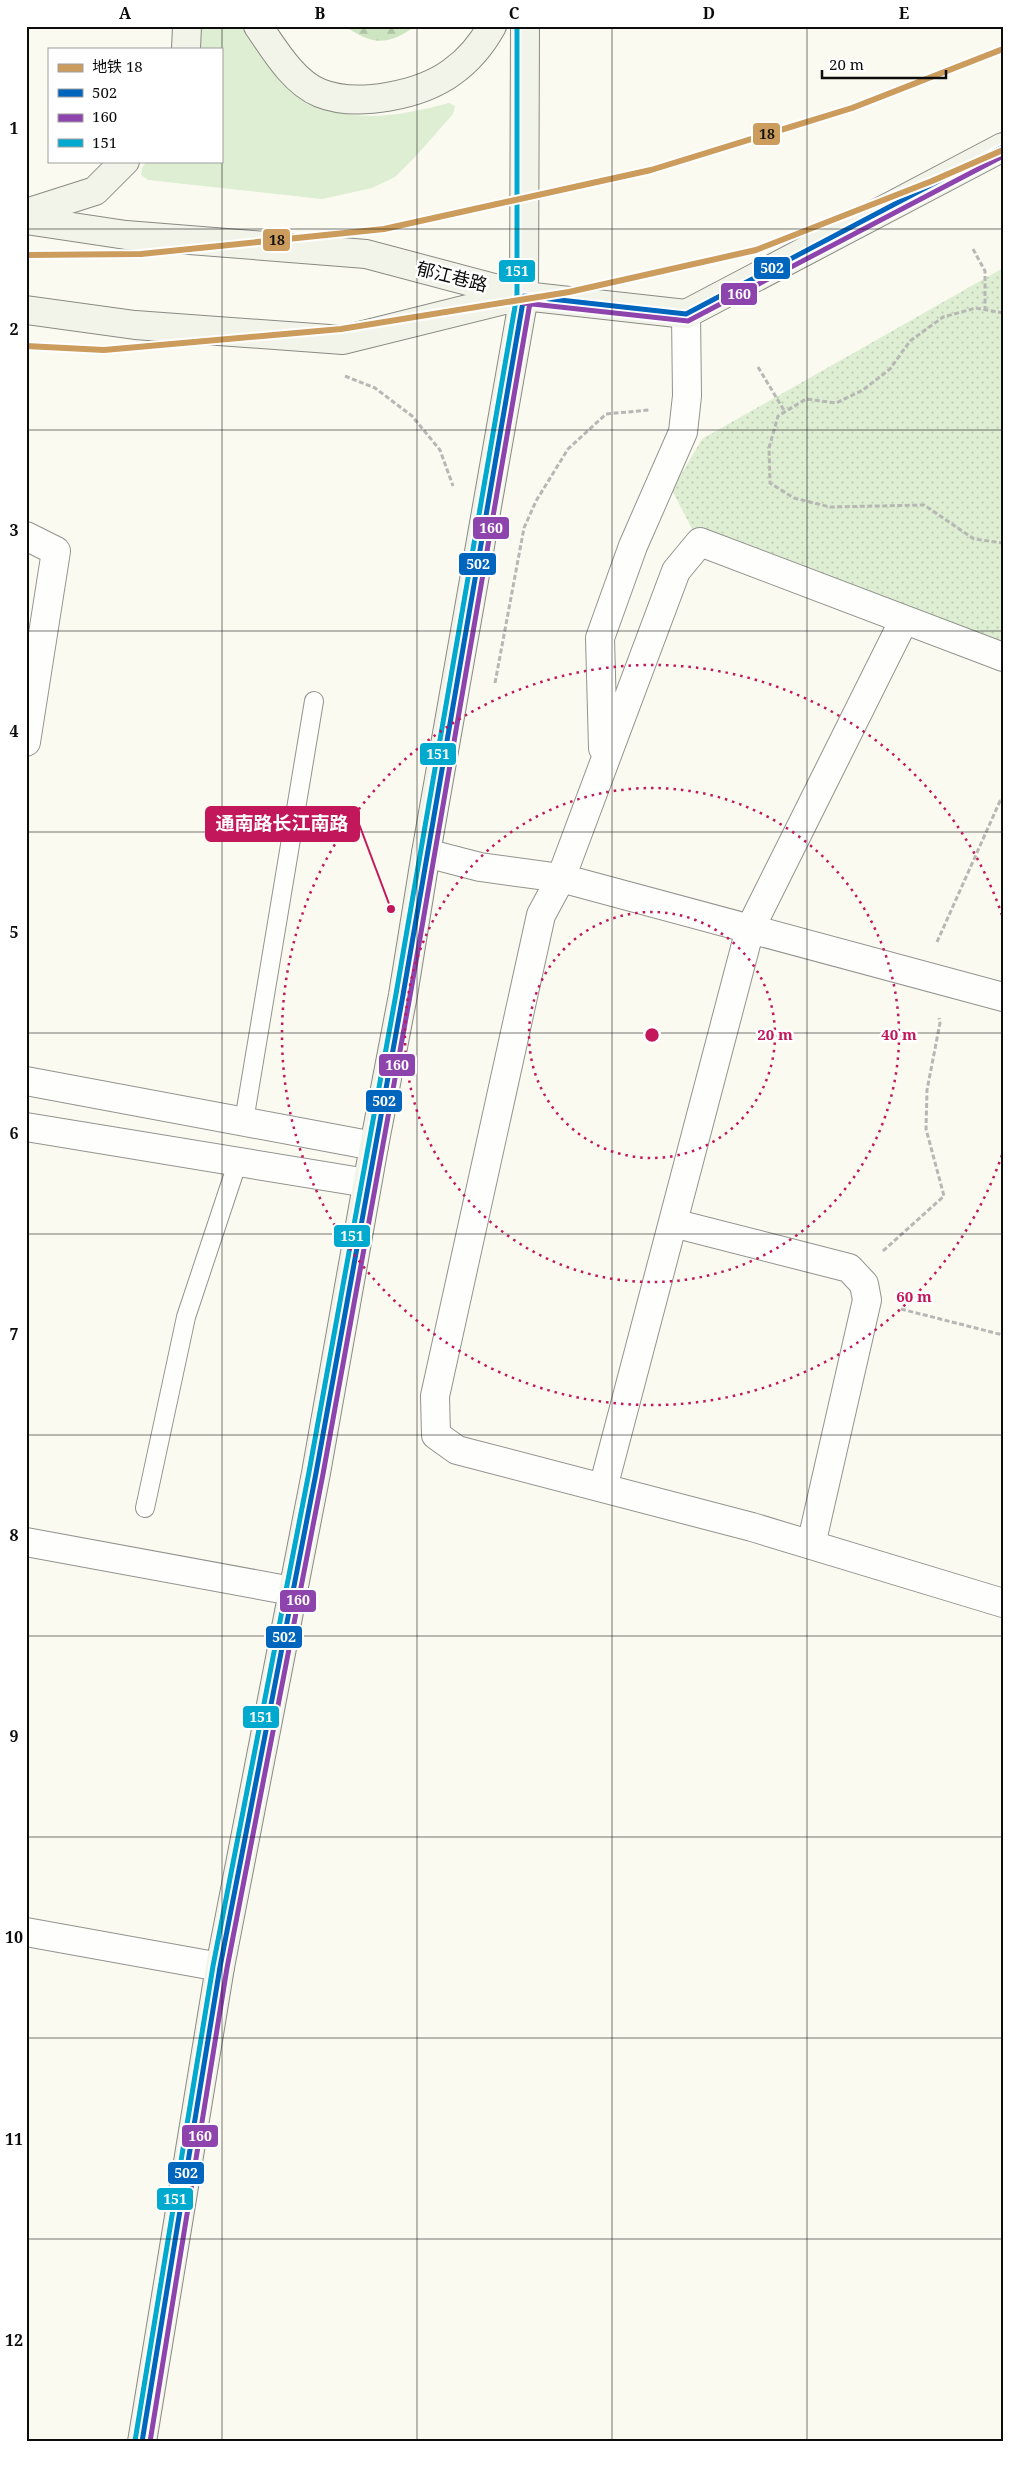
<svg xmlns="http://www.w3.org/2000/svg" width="1029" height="2468" viewBox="0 0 1029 2468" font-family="'Noto Serif','Noto Sans SC',serif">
<defs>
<pattern id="forest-firs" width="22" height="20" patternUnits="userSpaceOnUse" patternTransform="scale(1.25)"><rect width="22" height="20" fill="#cde5c1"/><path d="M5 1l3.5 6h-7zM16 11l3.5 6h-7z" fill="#afc3a5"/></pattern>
<pattern id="park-dots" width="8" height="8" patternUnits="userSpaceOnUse" patternTransform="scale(1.25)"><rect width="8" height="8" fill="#deeed2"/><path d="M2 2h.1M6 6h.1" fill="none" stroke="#bdcbb3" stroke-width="1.8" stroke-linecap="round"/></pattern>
</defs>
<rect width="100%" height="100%" fill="#fafaf0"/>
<!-- grass -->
<path fill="#deeed2" d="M201 26H240C256 45 270 65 287 82 333 129 392 118 449 103L455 106 453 114 416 156 395 177 372 188 322 199 148 180 141 175 142 168 147 161H221V49H199Z"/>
<!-- forest -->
<path fill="url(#forest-firs)" d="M345 26H415C389 46 371 45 345 26Z"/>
<!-- park -->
<path fill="url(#park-dots)" d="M1003 268V644L693 531 672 490 702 439Z"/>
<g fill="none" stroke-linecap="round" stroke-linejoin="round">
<!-- lane casing -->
<g stroke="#93938f" stroke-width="20">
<path id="lane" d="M244 1121 314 701
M145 1508 186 1317 238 1161"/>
</g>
<!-- street casing -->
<g stroke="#93938f" stroke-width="30">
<path id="street" d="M26 536 56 551 26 742
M1003 657 700 542 676 571 561 878 541 915 435 1396 436 1435 457 1450 752 1527 1003 1603
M603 748 600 638 633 546 683 432 687 396 686 314
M426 853 480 867 561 878 1003 997
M26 1081 374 1146
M26 1127 367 1183
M673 1223 849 1268 864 1284 867 1300 811 1545
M603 1488 750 929 904 620
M26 1542 292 1591
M26 1932 220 1967"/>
</g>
<!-- secondary casing -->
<g stroke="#8a8a85" stroke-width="30">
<path id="secondary" d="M258 26C274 49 293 82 320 93 357 108 421 95 452 72 469 60 482 44 492 26
M186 49 187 26
M26 213 95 191 125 161
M26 220 126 235 366 254 524 296 686 314 1003 147
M26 310 135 325 343 340 520 296
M142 2442 220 1967 316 1473 374 1146 403 995 426 853 524 296 525 26"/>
</g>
<!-- path -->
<path stroke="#b7b7b5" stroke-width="3" stroke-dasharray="5 2.5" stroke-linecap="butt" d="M973 249 985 271V310
M1003 313 976 308 943 317 910 341 890 369 863 390 836 403 806 399 778 416 769 448 770 483 794 498 830 507 924 505 974 539 1003 543
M758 367 785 412
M345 376 375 388 412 416 440 450 453 486
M495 683 524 528 536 501 568 449 606 414 649 410
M937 942 1000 801H1003
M883 1251 944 1196 926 1129 927 1090 940 1023 939 1018
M901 1309 1003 1335"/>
<!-- lane -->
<use href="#lane" stroke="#fefefd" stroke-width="18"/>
<!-- street -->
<use href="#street" stroke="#fefefd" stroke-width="28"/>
<!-- secondary -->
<use href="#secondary" stroke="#f3f4e9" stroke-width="28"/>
<!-- bus-1 casing -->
<g stroke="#fff" stroke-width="9">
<path id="bus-1" d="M524 296 686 314 1003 147
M142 2442 220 1967 316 1473 403 995 524 296"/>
</g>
<!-- bus-2 casing -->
<g stroke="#fff" stroke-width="9">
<path id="bus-2" d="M523 303 688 321 1003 156
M150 2442 227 1968 323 1474 410 996 531 297"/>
</g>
<!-- bus-3 casing -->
<g stroke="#fff" stroke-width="9">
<path id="bus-3" d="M135 2441 213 1966 309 1472 396 994 517 295V26"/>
</g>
<!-- bus-1 -->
<use href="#bus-1" stroke="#0065bd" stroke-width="5"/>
<!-- bus-2 -->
<use href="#bus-2" stroke="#8e44ad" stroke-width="5"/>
<!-- bus-3 -->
<use href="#bus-3" stroke="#00a9ce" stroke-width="5"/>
<!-- metro-1 casing -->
<g stroke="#fff" stroke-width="10">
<path id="metro-1" d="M26 255 141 254 384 229 651 170 852 108 1003 49
M26 346 104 350 341 329 569 292 756 250 932 181 1003 150"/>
</g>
<!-- metro-1 -->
<use href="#metro-1" stroke="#cc9c5d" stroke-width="6"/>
</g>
<!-- grid -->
<path fill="none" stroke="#0c0c0c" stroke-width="1" stroke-opacity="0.55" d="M222 26V2442M417 26V2442M612 26V2442M807 26V2442M26 229H1003M26 430H1003M26 631H1003M26 832H1003M26 1033H1003M26 1234H1003M26 1435H1003M26 1636H1003M26 1837H1003M26 2038H1003M26 2239H1003"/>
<!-- distance rings -->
<g fill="none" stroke="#c2185b" stroke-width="2.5" stroke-dasharray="2.5 5">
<circle cx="652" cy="1035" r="123"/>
<circle cx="652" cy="1035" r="247"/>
<path d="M1002 1155A370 370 0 1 1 1002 915"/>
</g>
<g text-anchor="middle" stroke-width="5" stroke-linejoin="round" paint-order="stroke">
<!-- street labels -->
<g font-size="18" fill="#0c0c0c" stroke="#fff">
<text transform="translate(452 277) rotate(14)" y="6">郁江巷路</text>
</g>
</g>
<circle cx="652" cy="1035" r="8" fill="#c2185b" stroke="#fff" stroke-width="2.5"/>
<g font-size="15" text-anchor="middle" font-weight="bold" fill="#c2185b" stroke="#fff" stroke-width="5" stroke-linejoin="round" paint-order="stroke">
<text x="775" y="1040">20 m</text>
<text x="899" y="1040">40 m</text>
<text x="914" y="1302">60 m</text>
</g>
<!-- callouts -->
<path fill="none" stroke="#c2185b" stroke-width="2" d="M391 909L359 824"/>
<circle fill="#c2185b" stroke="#fff" stroke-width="2" cx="391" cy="909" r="5"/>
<rect fill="#c2185b" stroke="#c2185b" stroke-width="2" x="206" y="807" width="153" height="34" rx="5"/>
<g font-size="19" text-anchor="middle" font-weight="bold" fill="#fff">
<text x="282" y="830">通南路长江南路</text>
</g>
<g stroke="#fff" stroke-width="2">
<rect x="752" y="122" width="29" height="24" rx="5" fill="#cc9c5d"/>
<rect x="262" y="228" width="29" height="24" rx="5" fill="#cc9c5d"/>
<rect x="753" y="256" width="38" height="24" rx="5" fill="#0065bd"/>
<rect x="498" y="259" width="38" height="24" rx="5" fill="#00a9ce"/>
<rect x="720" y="282" width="38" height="24" rx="5" fill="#8e44ad"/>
<rect x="472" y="516" width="38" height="24" rx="5" fill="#8e44ad"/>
<rect x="458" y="552" width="39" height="24" rx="5" fill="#0065bd"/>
<rect x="419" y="742" width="38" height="24" rx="5" fill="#00a9ce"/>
<rect x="378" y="1053" width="38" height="24" rx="5" fill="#8e44ad"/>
<rect x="365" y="1089" width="38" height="24" rx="5" fill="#0065bd"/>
<rect x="333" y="1224" width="38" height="24" rx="5" fill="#00a9ce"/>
<rect x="279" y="1589" width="38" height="24" rx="5" fill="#8e44ad"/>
<rect x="265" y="1625" width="38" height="24" rx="5" fill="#0065bd"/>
<rect x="242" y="1705" width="38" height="24" rx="5" fill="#00a9ce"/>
<rect x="181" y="2124" width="38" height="24" rx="5" fill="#8e44ad"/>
<rect x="167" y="2161" width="38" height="24" rx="5" fill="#0065bd"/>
<rect x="156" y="2187" width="38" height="24" rx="5" fill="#00a9ce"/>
</g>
<g font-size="14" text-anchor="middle" font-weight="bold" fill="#fff">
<text x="772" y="273">502</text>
<text x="517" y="276">151</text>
<text x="739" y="299">160</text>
<text x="491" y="533">160</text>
<text x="478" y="569">502</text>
<text x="438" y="759">151</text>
<text x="397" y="1070">160</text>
<text x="384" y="1106">502</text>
<text x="352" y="1241">151</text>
<text x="298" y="1605">160</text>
<text x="284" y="1642">502</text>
<text x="261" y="1722">151</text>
<text x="200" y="2141">160</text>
<text x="186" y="2178">502</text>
<text x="175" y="2204">151</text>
</g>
<g font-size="14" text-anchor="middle" font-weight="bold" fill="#111">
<text x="767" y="139">18</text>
<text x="277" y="245">18</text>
</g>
<!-- border -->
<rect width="1029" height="2468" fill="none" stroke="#ffffff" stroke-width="55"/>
<!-- legend -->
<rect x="48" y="48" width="175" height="115" fill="#ffffff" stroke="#9e9e9e"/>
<rect x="58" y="64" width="25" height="8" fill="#cc9c5d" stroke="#9e9e9e"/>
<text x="92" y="72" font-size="15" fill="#0c0c0c">地铁 18</text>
<rect x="58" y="89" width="25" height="8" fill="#0065bd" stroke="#9e9e9e"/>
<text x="92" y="98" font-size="15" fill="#0c0c0c">502</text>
<rect x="58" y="114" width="25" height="8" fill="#8e44ad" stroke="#9e9e9e"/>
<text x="92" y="122" font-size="15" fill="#0c0c0c">160</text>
<rect x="58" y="139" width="25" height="8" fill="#00a9ce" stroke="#9e9e9e"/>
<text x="92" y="148" font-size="15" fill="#0c0c0c">151</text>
<!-- scale -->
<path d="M822 70v8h124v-8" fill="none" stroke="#0c0c0c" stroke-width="2.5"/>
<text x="829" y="70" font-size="15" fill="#0c0c0c" stroke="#ffffff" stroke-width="4" paint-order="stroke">20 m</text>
<rect x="28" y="28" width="974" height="2412" fill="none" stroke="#0c0c0c" stroke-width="2"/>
<g font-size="16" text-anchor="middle" font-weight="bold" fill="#0c0c0c">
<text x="125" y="19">A</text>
<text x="320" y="19">B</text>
<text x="514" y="19">C</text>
<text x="709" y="19">D</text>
<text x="904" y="19">E</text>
<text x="14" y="134">1</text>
<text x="14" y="335">2</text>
<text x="14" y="536">3</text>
<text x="14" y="737">4</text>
<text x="14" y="938">5</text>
<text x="14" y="1139">6</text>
<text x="14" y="1340">7</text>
<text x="14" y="1541">8</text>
<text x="14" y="1742">9</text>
<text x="14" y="1943">10</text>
<text x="14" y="2145">11</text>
<text x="14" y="2346">12</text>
</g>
</svg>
